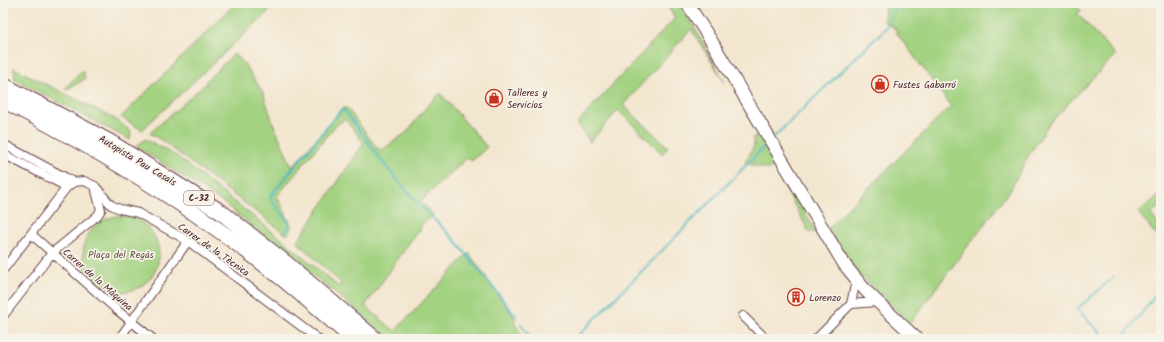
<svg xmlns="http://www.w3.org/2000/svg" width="1164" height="342" viewBox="0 0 1164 342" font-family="Kalam,sans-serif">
<rect width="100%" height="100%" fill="#f7f3e8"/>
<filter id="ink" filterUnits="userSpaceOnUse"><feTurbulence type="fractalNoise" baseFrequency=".025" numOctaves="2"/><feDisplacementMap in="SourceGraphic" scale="8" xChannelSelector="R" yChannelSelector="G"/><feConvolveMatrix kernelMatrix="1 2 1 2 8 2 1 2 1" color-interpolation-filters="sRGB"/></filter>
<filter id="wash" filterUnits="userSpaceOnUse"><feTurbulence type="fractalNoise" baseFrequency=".012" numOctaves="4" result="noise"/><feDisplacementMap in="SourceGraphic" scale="16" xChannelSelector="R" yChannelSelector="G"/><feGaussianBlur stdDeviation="0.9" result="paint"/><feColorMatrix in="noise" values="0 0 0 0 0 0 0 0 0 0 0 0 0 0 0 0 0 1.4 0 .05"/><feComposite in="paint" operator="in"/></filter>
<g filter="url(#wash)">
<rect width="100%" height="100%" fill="#f3e6cf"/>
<!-- green -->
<path fill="#a3d281" stroke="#767856" d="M236 3H261L269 11 142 130 121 117Z
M666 3H678L692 23 725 83 691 29 623 105 668 147 662 154 618 110 590 142 577 123 675 18Z
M888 3H1063L1065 5H1073L1081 10 1078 14 1115 55 1049 124 1029 155 1010 190 910 323 857 272 827 229 951 106 896 32 897 30 884 21 885 6Z
M234 54 243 62 263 93 273 123 292 167 343 108H347L377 148 382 150 407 132 428 105 440 93 487 147 472 161 467 158 421 201 433 215 424 222 365 306 395 331 469 253 516 320 514 322 523 339H389L349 304 221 201 136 146 146 139 176 156 282 239 339 287 341 283 297 242 364 143 345 119 335 126 277 196 292 227 287 235 161 140 150 133 204 85 207 84 205 82Z
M14 68 117 120 131 132 130 140 15 79Z
M83 70 85 79 66 90 65 88Z
M761 136 816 232H809L774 167 767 169 745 163 754 146 753 137Z
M1161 194V205L1151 214 1161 229V238L1155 234 1138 212Z
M83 254a38 38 0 1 1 76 0a38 38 0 1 1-76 0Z"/>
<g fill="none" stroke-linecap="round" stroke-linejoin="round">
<!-- stream -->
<path stroke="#48b6c1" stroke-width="2" d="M264 3 269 9 276 3
M775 136 886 28 896 3
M285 232 290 224 271 200V195L341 110 345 111 388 169 417 202 454 239 516 316
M521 324 531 339
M575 339 766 145
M1106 339 1077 309 1114 277
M1122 339 1161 288"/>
</g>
</g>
<g filter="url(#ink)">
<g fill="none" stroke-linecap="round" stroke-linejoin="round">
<!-- street casing -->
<g stroke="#633d44" stroke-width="10">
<path id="street" d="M3 144 74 182 84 181 95 186
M3 154 67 187
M95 186 111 205 120 209 138 213 188 241 318 339
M31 234 117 310 153 339
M3 270 67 187 74 182
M851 304 877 302
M3 316 52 253 97 216 101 210 96 191
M743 316 766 339
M119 339 188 241
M816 339 851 304 856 280"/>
</g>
<!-- secondary casing -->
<g stroke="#633d44" stroke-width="14">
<path id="secondary" d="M687 3 712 42 844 264 866 291 917 339"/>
</g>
<!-- highway casing -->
<g stroke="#633d44" stroke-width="17">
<path id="highway" d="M3 85 110 142 221 212 287 264 375 339
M3 100C100 150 194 207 279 276 304 296 329 318 353 339"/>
</g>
<!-- street -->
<use href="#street" stroke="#fff" stroke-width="8"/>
<!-- secondary -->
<use href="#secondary" stroke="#fff" stroke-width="12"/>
<!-- highway -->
<use href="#highway" stroke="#fff" stroke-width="15"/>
</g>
</g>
<!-- icons -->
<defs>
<g id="shop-ring" transform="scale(0.9)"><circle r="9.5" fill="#f7f3e8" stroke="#c8321e" stroke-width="1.5"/><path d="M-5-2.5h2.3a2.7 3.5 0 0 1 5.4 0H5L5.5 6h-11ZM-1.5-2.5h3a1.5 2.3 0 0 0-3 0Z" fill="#c8321e"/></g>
<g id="building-ring" transform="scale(0.9)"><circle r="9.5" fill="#f7f3e8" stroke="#c8321e" stroke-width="1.5"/><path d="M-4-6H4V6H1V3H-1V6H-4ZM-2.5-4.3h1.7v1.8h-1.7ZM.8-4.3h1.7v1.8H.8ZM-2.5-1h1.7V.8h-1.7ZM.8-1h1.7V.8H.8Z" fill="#c8321e"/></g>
</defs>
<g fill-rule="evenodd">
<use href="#shop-ring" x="880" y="84"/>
<use href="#shop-ring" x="494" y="98"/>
<use href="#building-ring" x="796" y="297"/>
</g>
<g text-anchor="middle" stroke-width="3.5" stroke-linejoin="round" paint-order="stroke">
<!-- shield labels -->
<rect fill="#f7f3e8" stroke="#7e5f64" stroke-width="1" x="184" y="191" width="30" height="14" rx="3"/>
<g font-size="9" font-weight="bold" fill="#4a1f2b">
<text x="199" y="201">C-32</text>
</g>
<!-- poi labels -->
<g font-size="10" fill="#4a1f2b" stroke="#f7f3e8" text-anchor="start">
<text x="893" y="88">Fustes Gabarró</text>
<text x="507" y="96">Talleres y<tspan x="507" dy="12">Servicios</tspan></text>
<text x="809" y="301">Lorenzo</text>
</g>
<!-- street labels -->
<g font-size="10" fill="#4a1f2b" stroke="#f7f3e8">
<text transform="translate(138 160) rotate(31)" y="4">Autopista Pau Casals</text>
<text transform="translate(214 249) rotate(35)" y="4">Carrer de la Tècnica</text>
<text transform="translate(98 279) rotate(41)" y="4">Carrer de la Màquina</text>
</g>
<!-- park labels -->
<g font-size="10" fill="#604c40" stroke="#f7f3e8">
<text x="121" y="258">Plaça del Regàs</text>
</g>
</g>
<!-- margin -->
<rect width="1164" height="342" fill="none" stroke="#f7f3e8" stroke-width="16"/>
</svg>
